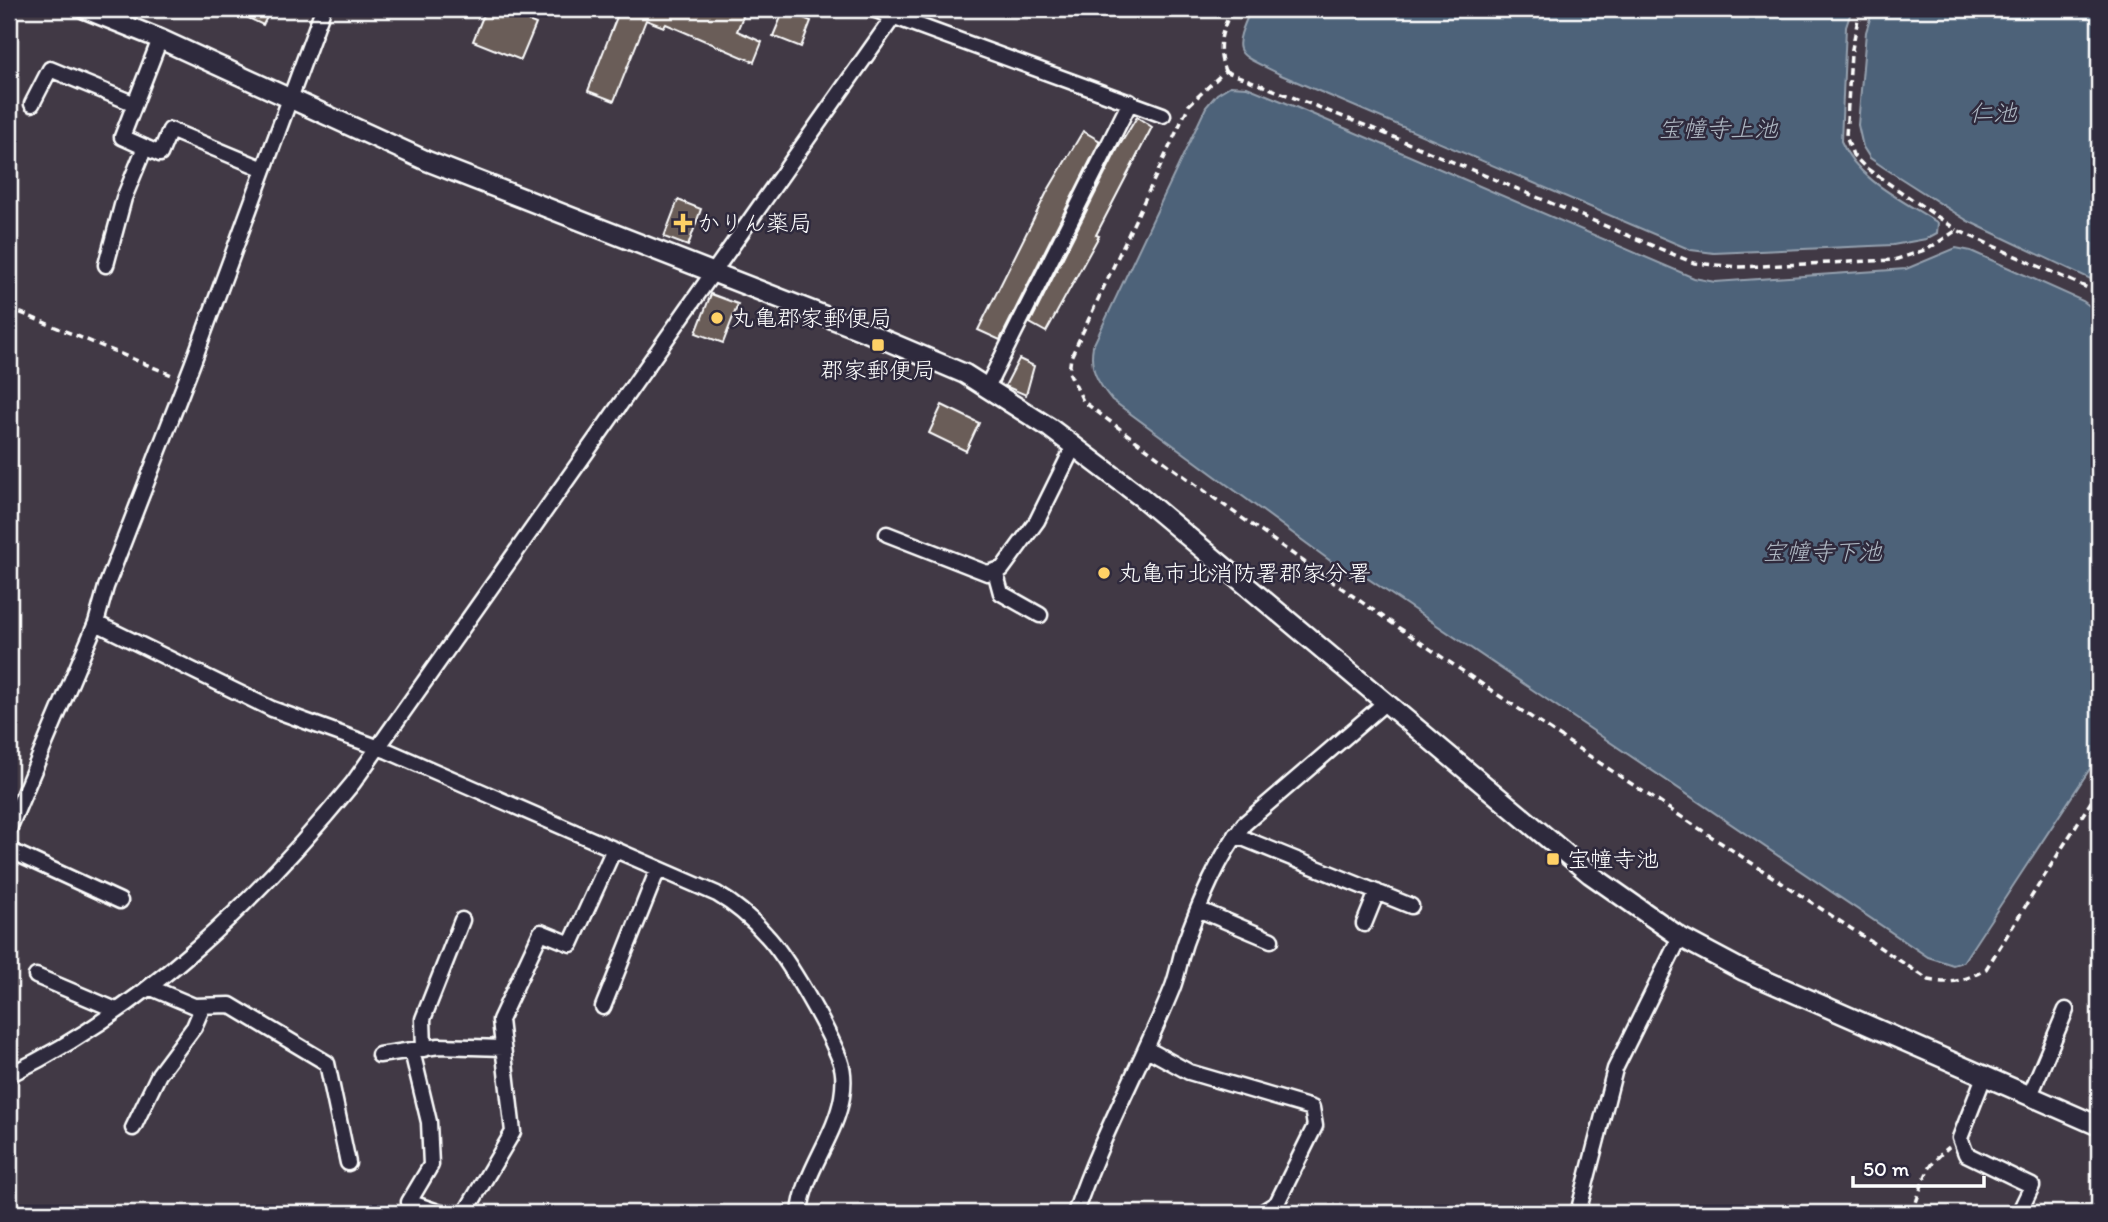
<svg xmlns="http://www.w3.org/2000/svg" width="2108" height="1222" viewBox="0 0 2108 1222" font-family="Itim,'Klee One',sans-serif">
<rect width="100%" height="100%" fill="#413945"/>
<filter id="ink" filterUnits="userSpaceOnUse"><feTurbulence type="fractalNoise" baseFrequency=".0143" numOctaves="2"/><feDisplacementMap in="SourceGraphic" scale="14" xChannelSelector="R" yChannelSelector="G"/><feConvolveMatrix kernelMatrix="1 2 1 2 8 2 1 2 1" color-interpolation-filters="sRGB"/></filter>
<g filter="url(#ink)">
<!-- water -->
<path fill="#4e6279" stroke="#95a1af" stroke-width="2" d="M1251 9H1852L1846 27 1841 141C1857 180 1904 201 1938 223L1937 233 1926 239 1893 245 1714 253 1691 250 1281 75C1237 52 1229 58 1251 9Z
M1873 9H2099V283L1968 221 1883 167 1870 158 1863 147 1858 125 1866 32Z
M1230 86 1247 87 1284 102 1694 278 1715 282 1906 269 1956 248 1971 251 2083 301 2099 313V755L1963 962 1953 965 1928 957 1367 578 1355 579 1112 400C1097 382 1089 368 1093 346L1206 107 1217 94Z"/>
<!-- building -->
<path fill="#6a5d59" stroke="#fff" stroke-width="2" d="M230 9H271L263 25Z
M486 9H498L536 24 521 60 473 41Z
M620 9H746L737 31 762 42 754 62 666 24 664 27 646 20 614 101 588 91Z
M784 10 811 21 801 47 773 36Z
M1137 117 1152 127 1096 235 1099 236 1046 332 1030 323 1118 148Z
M1083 131 1100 141 1000 340 978 330 1047 192Z
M678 200 701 209 688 246 664 237Z
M711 294 738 304 723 343 696 333Z
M1019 359 1034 366 1026 395 1005 386Z
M942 405 979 423 966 451 929 433Z"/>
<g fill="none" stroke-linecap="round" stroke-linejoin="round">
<!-- minor casing -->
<g stroke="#fff" stroke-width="19">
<path id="minor" d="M873 9 1163 115
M160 39 122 137 160 154 170 130 264 169
M32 104 50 69 135 104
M106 265 124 198 145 147
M987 387 1130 102
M887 534 987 573 1002 569 1037 521 1074 446
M995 571 1001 593 1040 615
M96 623 272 709 388 751 717 894C736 905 751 918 766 935 788 958 828 1029 840 1060 844 1071 844 1085 842 1097 835 1138 803 1173 800 1213
M9 829 96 623 106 587 192 365 323 9
M1235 835 1411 906
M9 850 120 901
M1200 910 1271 940
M1364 924 1377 892
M36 976 116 1010
M149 987 194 1006 230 1005 327 1063 348 1163
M603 1007 658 869
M424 1049 423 1019 462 920
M1147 1049 1189 1072 1312 1108 1315 1126 1277 1203 1261 1213
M412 1051 429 1122 431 1165 409 1202 441 1213
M379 1055 439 1046 503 1048
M1985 1074 1960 1138 1966 1154 2032 1186 2019 1213
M9 1075C146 1009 258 899 353 783L899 9
M2031 1093 2066 1010
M133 1128 159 1074 194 1027 203 1006
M465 1213 513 1132 500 1020 541 932 571 944 614 849
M1075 1213C1101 1136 1141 1065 1172 989 1178 974 1180 958 1185 943 1200 902 1218 858 1244 824L1386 702
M1578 1213 1615 1069 1680 937"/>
</g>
<!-- tertiary casing -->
<g stroke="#fff" stroke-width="23">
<path id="tertiary" d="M85 9 160 39 427 161 866 332 965 374 1050 428 1141 497 1590 874 1680 937 1744 971 2099 1126"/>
</g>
<!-- path -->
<path stroke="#fff" stroke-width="3.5" stroke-dasharray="7 5" stroke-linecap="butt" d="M1232 9C1221 32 1216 47 1225 71L1189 105 1071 357 1069 372 1083 401C1356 608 1644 791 1929 980 1952 985 1966 980 1986 969L2099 789
M1860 9 1851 54 1846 136 1853 155 1866 168 1957 230
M1225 71 1367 126 1694 263 1739 267 1894 260 1928 249 1957 230 2099 293
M9 308 172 375
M1912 1213C1924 1184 1922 1169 1949 1147"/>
<!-- minor -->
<use href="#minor" stroke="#2f2a3d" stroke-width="14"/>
<!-- tertiary -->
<use href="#tertiary" stroke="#2f2a3d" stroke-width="18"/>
</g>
</g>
<!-- markers -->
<g fill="#ffd166" stroke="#2f2a3d" stroke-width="2.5">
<path d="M679.5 212.5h7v7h7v7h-7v7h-7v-7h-7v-7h7z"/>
<circle cx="717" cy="318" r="7"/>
<rect x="871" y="338" width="14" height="14" rx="3.5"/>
<circle cx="1104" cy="573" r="7"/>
<rect x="1546" y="852" width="14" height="14" rx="3.5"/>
</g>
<g text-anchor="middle" stroke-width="5" stroke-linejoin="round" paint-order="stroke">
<!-- poi labels -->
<g font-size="23" fill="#fff" stroke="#2f2a3d" text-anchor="start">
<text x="697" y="231">かりん薬局</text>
<text x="731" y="326">丸亀郡家郵便局</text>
<text x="878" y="378" text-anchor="middle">郡家郵便局</text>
<text x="1118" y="581">丸亀市北消防署郡家分署</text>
<text x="1567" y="867">宝幢寺池</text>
</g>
<!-- water labels -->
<g font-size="24" font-style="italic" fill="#afb8c3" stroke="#2f2a3d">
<text x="1993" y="121">仁池</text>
<text x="1718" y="137">宝幢寺上池</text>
<text x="1822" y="560">宝幢寺下池</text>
</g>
</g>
<!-- margin -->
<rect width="2108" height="1222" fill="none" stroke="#2f2a3d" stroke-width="35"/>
<rect x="18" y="18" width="2073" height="1187" fill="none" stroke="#fff" stroke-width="2.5" filter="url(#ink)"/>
<!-- scale -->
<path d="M1853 1176v10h131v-10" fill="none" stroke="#ffffff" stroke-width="3.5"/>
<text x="1863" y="1176" font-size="21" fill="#ffffff" stroke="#2f2a3d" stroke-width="5" paint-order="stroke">50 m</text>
</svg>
